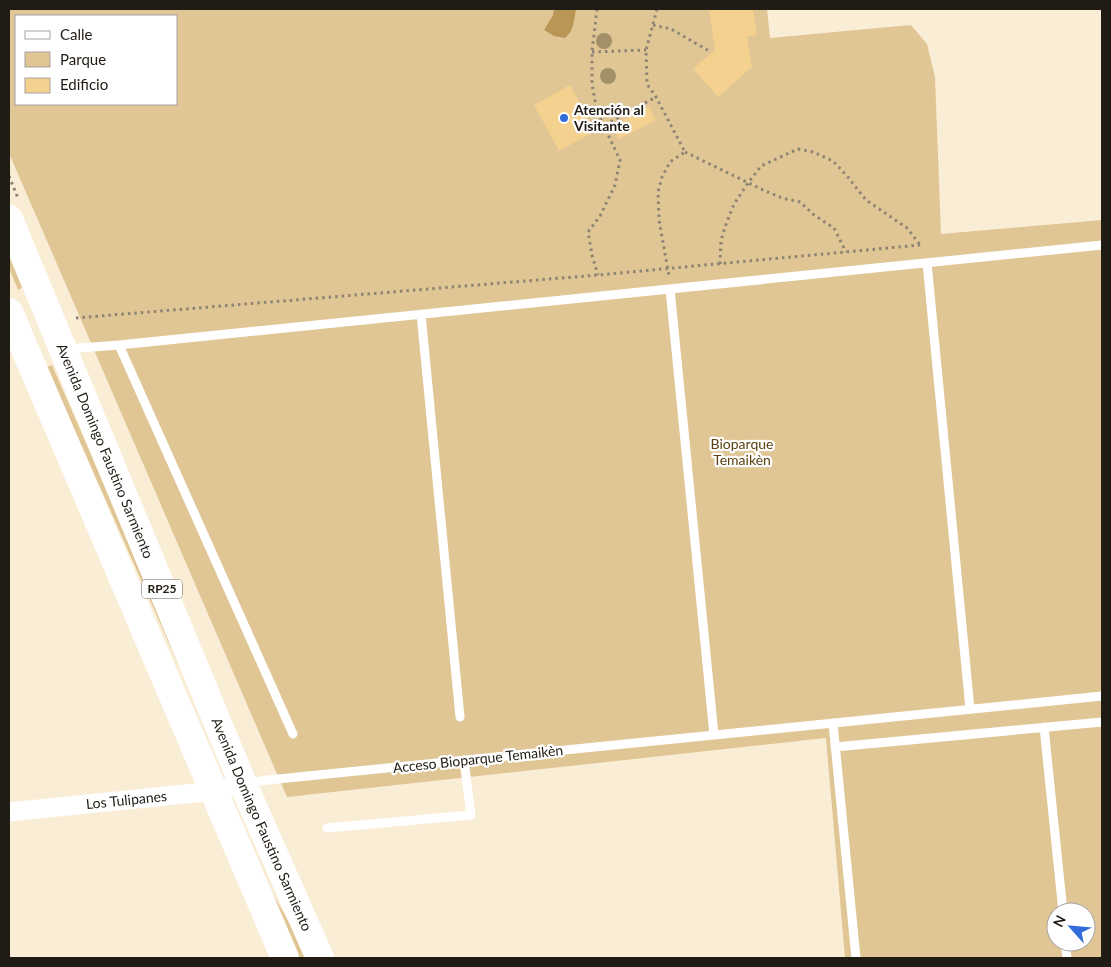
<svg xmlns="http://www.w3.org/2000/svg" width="1111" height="967" viewBox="0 0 1111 967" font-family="Lato,sans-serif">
<rect width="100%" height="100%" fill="#faedd5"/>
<!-- green -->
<path fill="#e0c595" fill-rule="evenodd" d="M9 9H767L770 38 911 25 927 44 935 77 941 234 1102 220V958H845L826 738 287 797 9 153ZM16 16H176V104H16ZM1056 912H1086V942H1056Z
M9 254 23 287 18 290 9 268Z
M52 365 223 758 220 759 47 367Z
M269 888 292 927 307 958H298Z"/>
<!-- water -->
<path fill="#b99656" d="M554 9H576C574 19 574 31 565 38L554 36 544 30 553 15Z"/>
<!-- building -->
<path fill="#f5d18f" d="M709 9H753L757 35 747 36 752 67 718 97 693 69 715 50Z
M570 85 595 131 559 151 534 105Z
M649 107 656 120 619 139 613 126Z"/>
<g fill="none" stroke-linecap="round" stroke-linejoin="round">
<!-- path -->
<path stroke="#8d8474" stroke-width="3" stroke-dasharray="2.5 4" stroke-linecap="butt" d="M597 9 592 52V84L597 111 620 160 615 185 600 216 588 232 592 255 598 275
M657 9 646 50 647 84 656 97 685 152 670 162 662 177 658 192 659 220 669 276
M653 25 671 29 709 51
M592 52 646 50
M605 125 656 97
M685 152 763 190 782 198 800 202 814 215 834 228 846 252
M9 176 18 198
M720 264 721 241 725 227 734 204 748 183 761 166 798 149 813 152 833 161 847 176 866 200 907 228 921 246
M76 318 598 275 920 245"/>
<!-- service -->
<path stroke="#fff" stroke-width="9" d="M927 263 970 709
M670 289 714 735
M421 314 460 717
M67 349 119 345
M833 723 856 958
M1044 727 1063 912
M293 734 119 345 1102 245
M835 747 1102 722
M247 783 268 780 1102 696
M327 828 471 815 464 760
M1065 942 1067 958"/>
<!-- minor -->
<path stroke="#fff" stroke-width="19" id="s1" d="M9 812 215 791 243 784"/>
<!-- primary -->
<g stroke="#fff" stroke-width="28">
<path id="s2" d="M9 219 243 784 320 958"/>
<path d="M9 312 285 958"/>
</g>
</g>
<!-- trees -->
<g fill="#a39068">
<circle cx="604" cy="41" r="8"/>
<circle cx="608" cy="76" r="8"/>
</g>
<!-- markers -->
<circle fill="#326cda" stroke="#fff" stroke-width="2" cx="564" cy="118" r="5"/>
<g text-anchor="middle" stroke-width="4.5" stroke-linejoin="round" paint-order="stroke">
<!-- shield labels -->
<rect fill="#fff" stroke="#635f5a" stroke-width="1" x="142" y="579.5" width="40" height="19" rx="4"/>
<g font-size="12" font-weight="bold" fill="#201b13">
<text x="162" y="593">RP25</text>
</g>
<!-- poi labels -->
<g font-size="14" font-weight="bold" fill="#201b13" stroke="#fff" text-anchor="start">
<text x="574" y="115">Atención al<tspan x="574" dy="16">Visitante</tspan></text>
</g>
<!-- park labels -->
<g font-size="14" fill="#5b430f" stroke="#fff">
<text x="742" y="449">Bioparque<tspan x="742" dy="16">Temaikèn</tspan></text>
</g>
<!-- street labels -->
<g font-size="14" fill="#201b13" stroke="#fff">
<text dy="5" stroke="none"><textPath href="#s2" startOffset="251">Avenida Domingo Faustino Sarmiento</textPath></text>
<text transform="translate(478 759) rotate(-6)" y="5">Acceso Bioparque Temaikèn</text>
<text dy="5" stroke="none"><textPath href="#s1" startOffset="118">Los Tulipanes</textPath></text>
<text dy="5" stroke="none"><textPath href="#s2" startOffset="656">Avenida Domingo Faustino Sarmiento</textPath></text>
</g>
</g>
<!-- border -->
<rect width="1111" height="967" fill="none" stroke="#201b13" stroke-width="20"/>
<!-- legend -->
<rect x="15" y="15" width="162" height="90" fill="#ffffff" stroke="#a6a4a1"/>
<rect x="25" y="31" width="25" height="8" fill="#ffffff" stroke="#a6a4a1"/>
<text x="60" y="40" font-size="15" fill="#201b13">Calle</text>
<rect x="25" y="52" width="25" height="15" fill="#e0c595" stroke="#a6a4a1"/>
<text x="60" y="65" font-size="15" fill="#201b13">Parque</text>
<rect x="25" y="78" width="25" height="15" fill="#f5d18f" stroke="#a6a4a1"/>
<text x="60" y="90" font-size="15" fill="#201b13">Edificio</text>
<!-- north arrow -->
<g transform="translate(1071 927) rotate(297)"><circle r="24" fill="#ffffff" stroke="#a6a4a1"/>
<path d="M0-4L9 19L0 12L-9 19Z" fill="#326cda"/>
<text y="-8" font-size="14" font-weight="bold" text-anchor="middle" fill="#201b13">N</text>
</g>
</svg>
